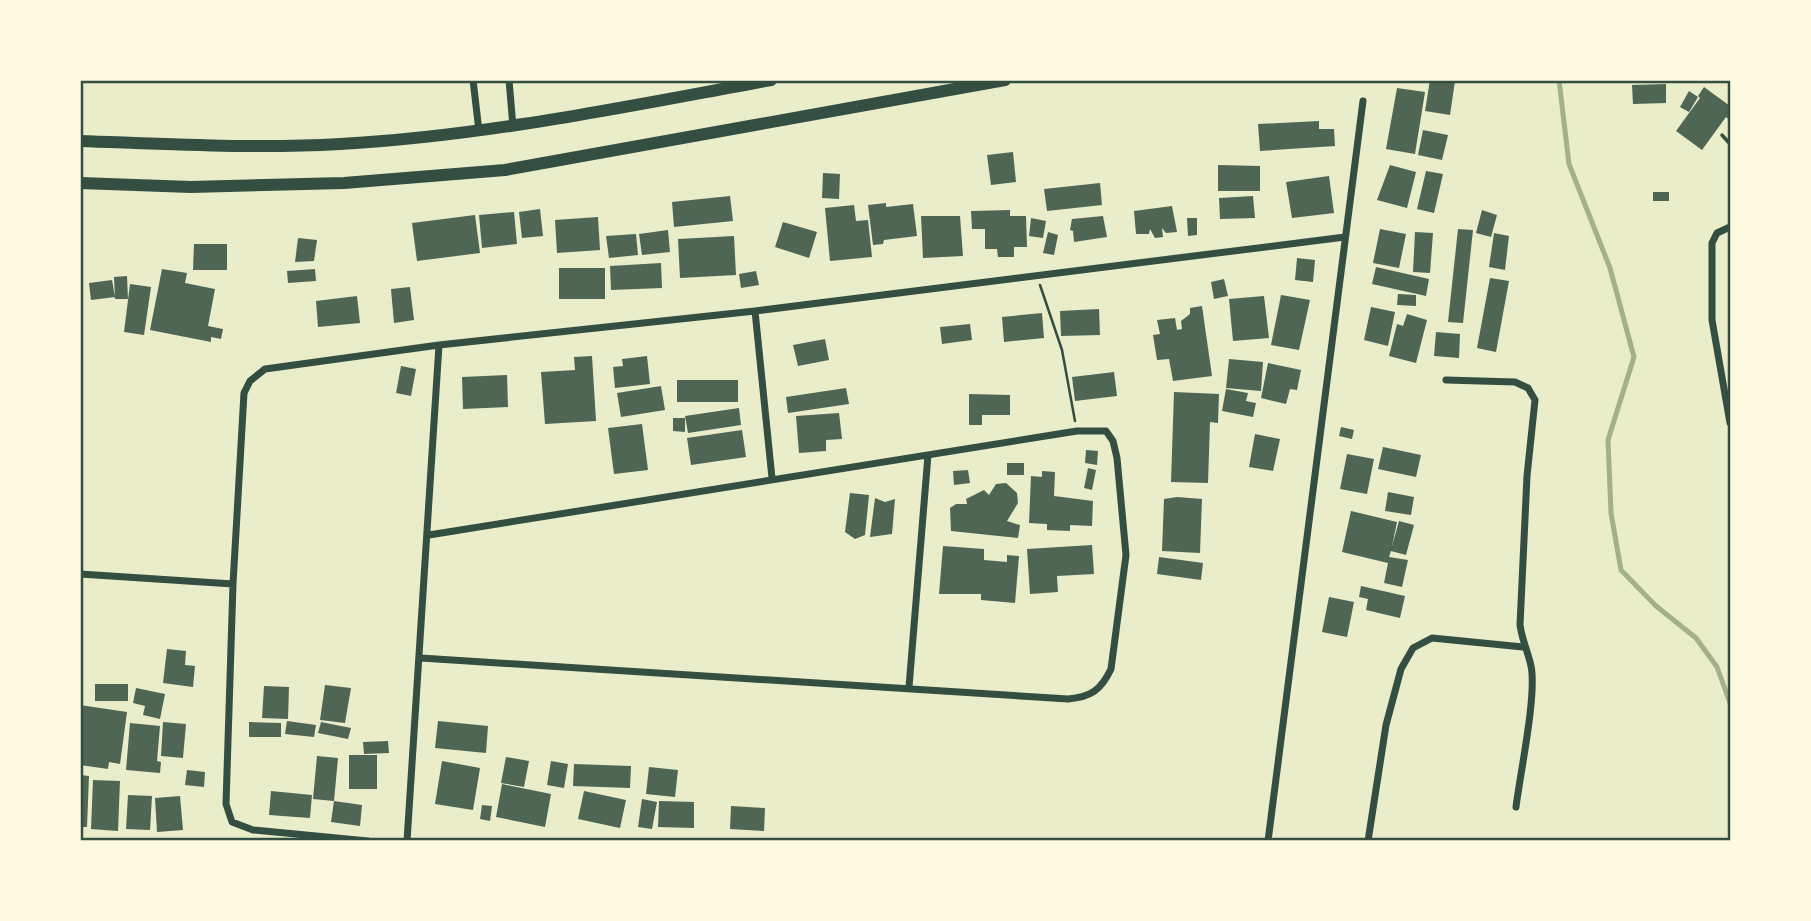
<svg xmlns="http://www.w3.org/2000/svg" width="1811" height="921" viewBox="0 0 1811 921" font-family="'Public Sans',sans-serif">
<rect width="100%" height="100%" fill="#e9edc9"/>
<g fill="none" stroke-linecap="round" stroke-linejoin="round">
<!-- stream -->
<path stroke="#a3b18a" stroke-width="5" d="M1559 80 1569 164 1610 268 1634 357 1608 440 1611 513 1621 570 1656 606 1696 638 1717 667 1730 703"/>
</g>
<!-- building -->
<path fill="#4f6655" d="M1430 80 1455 81 1450 115 1425 111Z
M1666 84V103L1633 104 1632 85Z
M1704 87 1730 106V120L1726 117 1702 150 1676 131 1700 98 1698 96Z
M1397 88 1425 92 1415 154 1386 149Z
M1689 91 1698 97 1689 112 1680 107Z
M1319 121V129H1334L1335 146 1260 151 1258 124Z
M1423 130 1448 135 1442 160 1418 155Z
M1013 152 1016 182 991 185 987 155Z
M1218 165 1260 166V191H1218Z
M1390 165 1416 172 1407 208 1377 200Z
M1426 171 1443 174 1434 213 1417 209Z
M823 173 840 174 839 199 822 198Z
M1329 176 1334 213 1292 218 1286 182Z
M1100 183 1102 205 1047 211 1044 189Z
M1653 192H1669V201H1653Z
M730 196 733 221 674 227 672 202Z
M1253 196 1255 218 1220 219 1219 198Z
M886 203V207L913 204 917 236 884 240 883 244 873 245 868 205Z
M854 205 856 221 868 220 872 257 830 261 825 208Z
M1172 206 1177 232 1166 233 1162 228 1163 237 1155 238 1150 229 1149 234H1136L1134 211Z
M540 209 543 236 522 238 519 212Z
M1010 210V216H1026L1027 247H1014V257H998L997 249H985V229H972L971 211Z
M1482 210 1497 215 1491 237 1476 233Z
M514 212 517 244 482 248 479 215Z
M475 215 480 253 417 261 412 223Z
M921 216H960L963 256 923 258Z
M1103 216 1107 237 1074 242 1073 231 1070 230 1072 219Z
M598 217 600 250 557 253 555 220Z
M1031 218 1046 221 1043 238 1029 236Z
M1187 218H1197V235L1188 236Z
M783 222 817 232 809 258 775 247Z
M1380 229 1406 234 1399 268 1373 263Z
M1458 229 1473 230 1463 323 1448 322Z
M668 230 670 252 642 255 639 234Z
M1048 232 1058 235 1054 255 1043 253Z
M1415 232 1433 233 1430 273 1413 272Z
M1494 233 1509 236 1505 270 1489 267Z
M636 234 638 255 609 258 606 236Z
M734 236 736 275 680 278 678 239Z
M298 238 317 240 314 261 295 262Z
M194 244H227V270H193Z
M1297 258 1315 260 1313 282 1295 280Z
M661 263 662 288 611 290 610 266Z
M1376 267 1429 279 1426 296 1372 284Z
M559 268H605V299H559Z
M162 269 187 273 185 283 215 289 208 326 223 329 221 339 211 337V342L150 330Z
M315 269 316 281 288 283 287 271Z
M756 271 759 285 741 288 739 274Z
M127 276 128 299H115L114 277Z
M1490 278 1509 281 1496 352 1477 348Z
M1224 279 1228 296 1214 299 1211 282Z
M112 280 115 297 91 300 89 283Z
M130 284 151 287 144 335 124 332Z
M410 287 414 320 394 323 391 289Z
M1398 294 1416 295V306L1397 305Z
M1281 295 1310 300 1299 350 1271 345Z
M357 296 360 323 318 327 316 301Z
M1264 296 1269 338 1233 341 1229 299Z
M1202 306 1212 376 1173 381 1169 359 1157 360 1153 335 1160 334 1157 320 1175 318 1177 330 1182 329 1181 321 1190 314V308Z
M1371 307 1395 312 1388 346 1364 340Z
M1099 309 1100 335 1061 336 1060 311Z
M1042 313 1044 338 1004 342 1002 317Z
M1407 314 1427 320 1416 363 1389 356 1397 324 1403 326Z
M970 324 972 340 942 344 940 327Z
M1436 332 1460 334 1459 358 1434 356Z
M825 339 829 360 798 366 793 345Z
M592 356 596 421 545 424 541 372 575 370 574 357Z
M647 356 650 384 615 388 613 367 623 366 622 359Z
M1229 359 1263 362 1261 391 1226 388Z
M1268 363 1301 370 1297 390 1290 389 1286 404 1261 398Z
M401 366 416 369 411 396 396 393Z
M1114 372 1117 396 1075 401 1072 377Z
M507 375 508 407 463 409 462 377Z
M677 380H738V402H677Z
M661 386 665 410 621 417 617 393Z
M846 388 849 404 788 413 786 397Z
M1226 389 1248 393 1246 401 1256 403 1253 417 1222 411Z
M1174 392 1219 394 1218 423 1210 422 1208 483 1171 482Z
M969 394 1010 395V415H982V425H969Z
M739 408 741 425 688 433 685 416Z
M839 413 842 439 826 440V451L799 453 796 416Z
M673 418H685V432L673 431Z
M642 424 648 470 614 474 608 428Z
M1341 427 1354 430 1352 439 1339 436Z
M742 430 746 457 691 465 687 438Z
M1255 434 1280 439 1273 471 1249 467Z
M1383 447 1421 455 1416 477 1378 469Z
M1086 450 1098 451 1097 465 1085 463Z
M1347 454 1374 459 1367 494 1340 489Z
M1007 463H1024V475H1007Z
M1088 468 1096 470 1092 490 1084 488Z
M968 470 970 483 954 485 953 471Z
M1042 471 1055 472 1054 496 1093 501 1092 526 1070 525V531L1047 530V524L1029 523 1031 476 1042 477Z
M1006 483 1017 493 1018 503 1007 521 1020 525 1018 538 951 531 950 508 956 504H967L966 499 984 490 989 495 996 484Z
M1388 492 1414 497 1411 515 1385 511Z
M850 493 869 495 865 535 855 539 845 532Z
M1177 497 1202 499 1200 553 1162 551 1164 499Z
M875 498 885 502 895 499 892 534 870 537Z
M1351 511 1397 522 1392 546 1399 521 1414 525 1406 555 1391 551 1389 557 1408 560 1402 587 1384 583 1388 563 1342 552Z
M1092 545 1094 574 1057 576 1058 592 1030 594 1027 549Z
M943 546 984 549V560L1007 562V555L1019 556 1015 603 981 600V594H939Z
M1159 557 1203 563 1201 580 1157 574Z
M1361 586 1405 596 1400 618 1366 610 1368 599 1359 597Z
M1329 597 1354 602 1347 637 1322 632Z
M167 649 186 651 185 665 195 666 193 687 163 683Z
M95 684H128V701H95Z
M325 685 351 688 345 723 320 720Z
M264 686 289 687 288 719 262 718Z
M136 688 165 694 160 719 143 715 145 706 133 703Z
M80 705 127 712 120 764 109 762 108 769 80 765Z
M287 721 316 725 314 737 285 734Z
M438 721 488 726 486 753 435 748Z
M163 722 186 724 183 758 161 756Z
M249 722 281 723V737H249Z
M321 722 351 728 348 739 318 733Z
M130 723 160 726 157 761 161 762 160 773 126 770Z
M388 741 389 753 364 754 363 742Z
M349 755H377V789H349Z
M317 756 338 758 334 801 313 799Z
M506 757 529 761 524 787 501 783Z
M442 761 480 768 473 810 435 804Z
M551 761 568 764 564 788 547 785Z
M574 764 631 766 630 788 573 786Z
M649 767 678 770 675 797 646 794Z
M187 770 205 772 204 787 185 785Z
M80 775 89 776 87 827H80Z
M93 780 120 781 118 831 91 829Z
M502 784 551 794 545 827 496 817Z
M271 791 312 795 310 818 269 815Z
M584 791 626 800 620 828 578 819Z
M128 795 152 796 150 830 126 829Z
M180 796 183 830 157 832 155 798Z
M642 799 657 802 652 829 638 827Z
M334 801 362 805 360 826 331 822Z
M659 801 694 802V828L658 827Z
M482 805 492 806 490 821 480 819Z
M731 806 765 808 764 831 730 829Z"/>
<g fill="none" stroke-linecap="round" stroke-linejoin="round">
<!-- path -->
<path stroke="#344e41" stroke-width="2.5" d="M1040 285 1062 350 1075 421"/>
<!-- service -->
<path stroke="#344e41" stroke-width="3.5" d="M1722 135 1730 144"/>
<!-- minor -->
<path stroke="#344e41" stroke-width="7" d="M473 80 479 131
M509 80 513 127
M1730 227 1717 233 1712 243V320L1730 423
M755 311 772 478
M1446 380 1515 382 1528 388 1535 400 1527 476 1520 625C1522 640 1528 652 1531 666 1537 695 1520 774 1516 807
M80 574 233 584
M421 658 1068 699C1091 697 1101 690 1111 669L1126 555 1117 458 1113 441 1106 431H1077L429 535
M909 687 928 455
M368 841 253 830 232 822 226 804 233 584 244 393 250 381 265 369 439 345 755 311 1345 237
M407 841 439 345
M1268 841 1363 101
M1368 841 1386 725 1401 669 1413 648 1432 638 1523 647"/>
<!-- primary -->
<path stroke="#344e41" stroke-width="12" d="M80 141C167 144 254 149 340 144 486 136 628 106 771 80
M80 183 191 187 344 183 505 170 1005 80"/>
</g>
<!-- border -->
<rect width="1811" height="921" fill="none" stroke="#fefae0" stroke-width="164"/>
<rect x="82" y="82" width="1647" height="757" fill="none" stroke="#344e41" stroke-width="2.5"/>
</svg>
